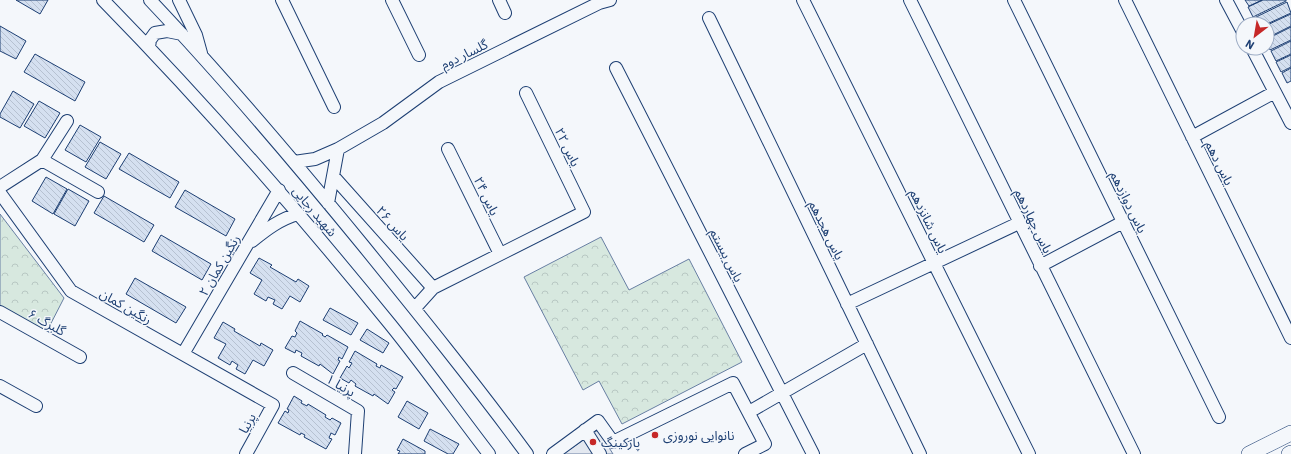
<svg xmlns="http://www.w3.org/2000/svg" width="1291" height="454" viewBox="0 0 1291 454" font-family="'IBM Plex Sans','Noto Sans Arabic',sans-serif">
<defs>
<pattern id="park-crowns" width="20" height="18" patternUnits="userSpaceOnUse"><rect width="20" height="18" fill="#d7e8df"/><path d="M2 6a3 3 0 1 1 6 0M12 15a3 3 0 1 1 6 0" fill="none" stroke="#b8c8c3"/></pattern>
<pattern id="building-back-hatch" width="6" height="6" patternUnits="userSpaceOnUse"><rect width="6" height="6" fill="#d5e0f0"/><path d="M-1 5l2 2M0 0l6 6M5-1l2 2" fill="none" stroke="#b6c1d1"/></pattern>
</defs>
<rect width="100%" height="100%" fill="#f4f7fb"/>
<!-- park -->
<path fill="url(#park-crowns)" stroke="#687fa3" d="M0 214 64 298 46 333 0 307Z
M601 237 629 290 689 259 742 362 622 424 599 381 583 390 524 277Z"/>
<!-- parking -->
<path fill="#e3e8f0" stroke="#687fa3" d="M598 430 613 454H563Z"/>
<!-- building -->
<path fill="url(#building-back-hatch)" stroke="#1d3f73" d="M16 0H48L40 14Z
M1245 0H1262L1249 6Z
M1263 0H1286V1L1253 17 1248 7Z
M1287 2 1291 13 1267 24H1257L1254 18Z
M1291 14V26L1267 38V25Z
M0 26 26 41 16 59 0 51Z
M1291 27V40L1270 50 1267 39Z
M1291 41V54L1276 61 1271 51Z
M35 54 85 82 75 101 24 72Z
M1291 55V67L1281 72 1276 62Z
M1291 68V81L1287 83 1282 73Z
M13 91 34 104 20 128 0 117V114Z
M39 101 60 113 45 138 24 126Z
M80 125 101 137 86 162 65 150Z
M100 142 121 154 106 179 85 167Z
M129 153 179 182 170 198 119 169Z
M46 177 67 189 53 214 32 201Z
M68 189 89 201 75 226 54 214Z
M185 190 235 219 226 236 175 207Z
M104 196 154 225 144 242 94 213Z
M161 235 211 264 202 280 152 251Z
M259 258 272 265 270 267 296 282 298 279 309 286 300 302 290 296 282 309 273 304 275 300 268 297 266 301 254 294 262 280 250 273Z
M135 278 186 307 176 323 126 294Z
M330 308 358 323 351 335 323 320Z
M300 321 323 334 322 335 325 337 327 335 348 347 342 359 339 357 338 360 340 361 333 374 320 364 319 366 301 356 302 353 296 350 295 353 285 348 292 336 295 337 297 333 295 331Z
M223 322 235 329 234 331 260 346 261 343 273 350 264 366 253 360 245 374 236 369 238 365 232 361 230 365 218 358 226 344 214 338Z
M367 329 389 343 383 353 360 340Z
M355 351 377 364 376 366 380 368 381 365 403 377 396 389 394 388 392 390 395 392 388 404 374 394 373 396 355 386 356 384 351 380 349 383 340 378 347 366 349 368 352 363 349 362Z
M294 396 302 401 301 403 307 406 308 404 326 415 325 417 330 420 332 418 341 423 335 435 331 433 329 438 332 439 326 449 304 437 305 435 301 433 300 435 278 423 285 411 288 413 289 410 287 409Z
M407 401 428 413 419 429 398 417Z
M430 429 459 444 453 454H448L424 441Z
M403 439 425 451V454H398L400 451 397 450Z"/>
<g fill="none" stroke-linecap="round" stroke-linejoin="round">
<!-- minor casing -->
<g stroke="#1d3f73" stroke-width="14">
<path id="minor" d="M103 0C204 103 299 212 390 324 424 366 456 411 489 454
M150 0C224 78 294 161 362 244 418 313 474 382 527 454
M179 0 196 35 201 53
M282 0 334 107
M392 0 419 55
M499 0 505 13
M803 0 1029 454
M910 0 1134 454
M1014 0 1219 417
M1125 0 1291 338
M1226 0 1243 32
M709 18 920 454
M149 47 150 40 155 33 167 31 182 34
M1252 48 1291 123
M616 68 813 454
M1192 137 1275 92
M338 149 383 123 439 82 599 3 610 0
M448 149 500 254
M42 160 67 121
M294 162 315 159 338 149 328 203
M333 176 433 288
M0 187 42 160 98 192
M0 193 71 291 273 405 246 454
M252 241C267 229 280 219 298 214
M1040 266 1123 222
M847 304 1019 223
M415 308 433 288 584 212 526 93
M0 312 80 357
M183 354 279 190
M293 373 358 411 355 454
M0 386 36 406
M749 412 867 344
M585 430 600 454
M553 454 598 421 613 442 733 383 765 444 745 454"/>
</g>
<!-- major casing -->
<g stroke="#1d3f73" stroke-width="16">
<path id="major" d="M1249 454 1291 433
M1289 454 1291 453"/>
</g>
<!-- minor -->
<use href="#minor" stroke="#f4f7fb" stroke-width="12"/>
<!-- major -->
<use href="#major" stroke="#f4f7fb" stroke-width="15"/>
</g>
<!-- markers -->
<g fill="#c62828" stroke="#f4f7fb" stroke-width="1.5">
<circle cx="655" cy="435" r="4"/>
<circle cx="593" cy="442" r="4"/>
</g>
<g text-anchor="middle" stroke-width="3" stroke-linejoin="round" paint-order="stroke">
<!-- street labels -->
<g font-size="13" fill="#1d3f73" stroke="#f4f7fb">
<text transform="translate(464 54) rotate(-26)" y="5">گلسار دوم</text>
<text transform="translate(568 147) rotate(64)" y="5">یاس ۲۲</text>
<text transform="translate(1220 163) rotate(64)" y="5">یاس دهم</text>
<text transform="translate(487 196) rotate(64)" y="5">یاس ۲۴</text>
<text transform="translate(1129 202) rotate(64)" y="5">یاس دوازدهم</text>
<text transform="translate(315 211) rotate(50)" y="5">شهید رجایی</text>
<text transform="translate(929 221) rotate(64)" y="5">یاس شانزدهم</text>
<text transform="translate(1034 221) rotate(64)" y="5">یاس چهاردهم</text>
<text transform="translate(393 223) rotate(48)" y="5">یاس ۲۶</text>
<text transform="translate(827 230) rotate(64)" y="5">یاس هجدهم</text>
<text transform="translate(727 255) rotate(63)" y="5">یاس بیستم</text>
<text transform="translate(219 265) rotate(-60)" y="5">رنگین کمان ۲</text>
<text transform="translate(126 306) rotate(30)" y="5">رنگین کمان</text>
<text transform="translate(47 322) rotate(29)" y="5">گلبرگ ۶</text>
<text transform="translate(341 385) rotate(31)" y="5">پرنیا ۱</text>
<text transform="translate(247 423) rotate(-61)" y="5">پرنیا</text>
</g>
<!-- poi labels -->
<g font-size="13" fill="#1d3f73" stroke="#f4f7fb" text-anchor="start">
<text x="663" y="440">نانوایی نوروزی</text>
<text x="601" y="447">پارکینگ</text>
</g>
</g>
<!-- north arrow -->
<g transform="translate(1255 36) rotate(211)"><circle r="19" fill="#f4f7fb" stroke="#9eadc5"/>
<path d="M0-3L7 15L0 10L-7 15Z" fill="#c62828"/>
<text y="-6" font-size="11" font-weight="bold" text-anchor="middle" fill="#1d3f73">N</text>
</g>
</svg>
